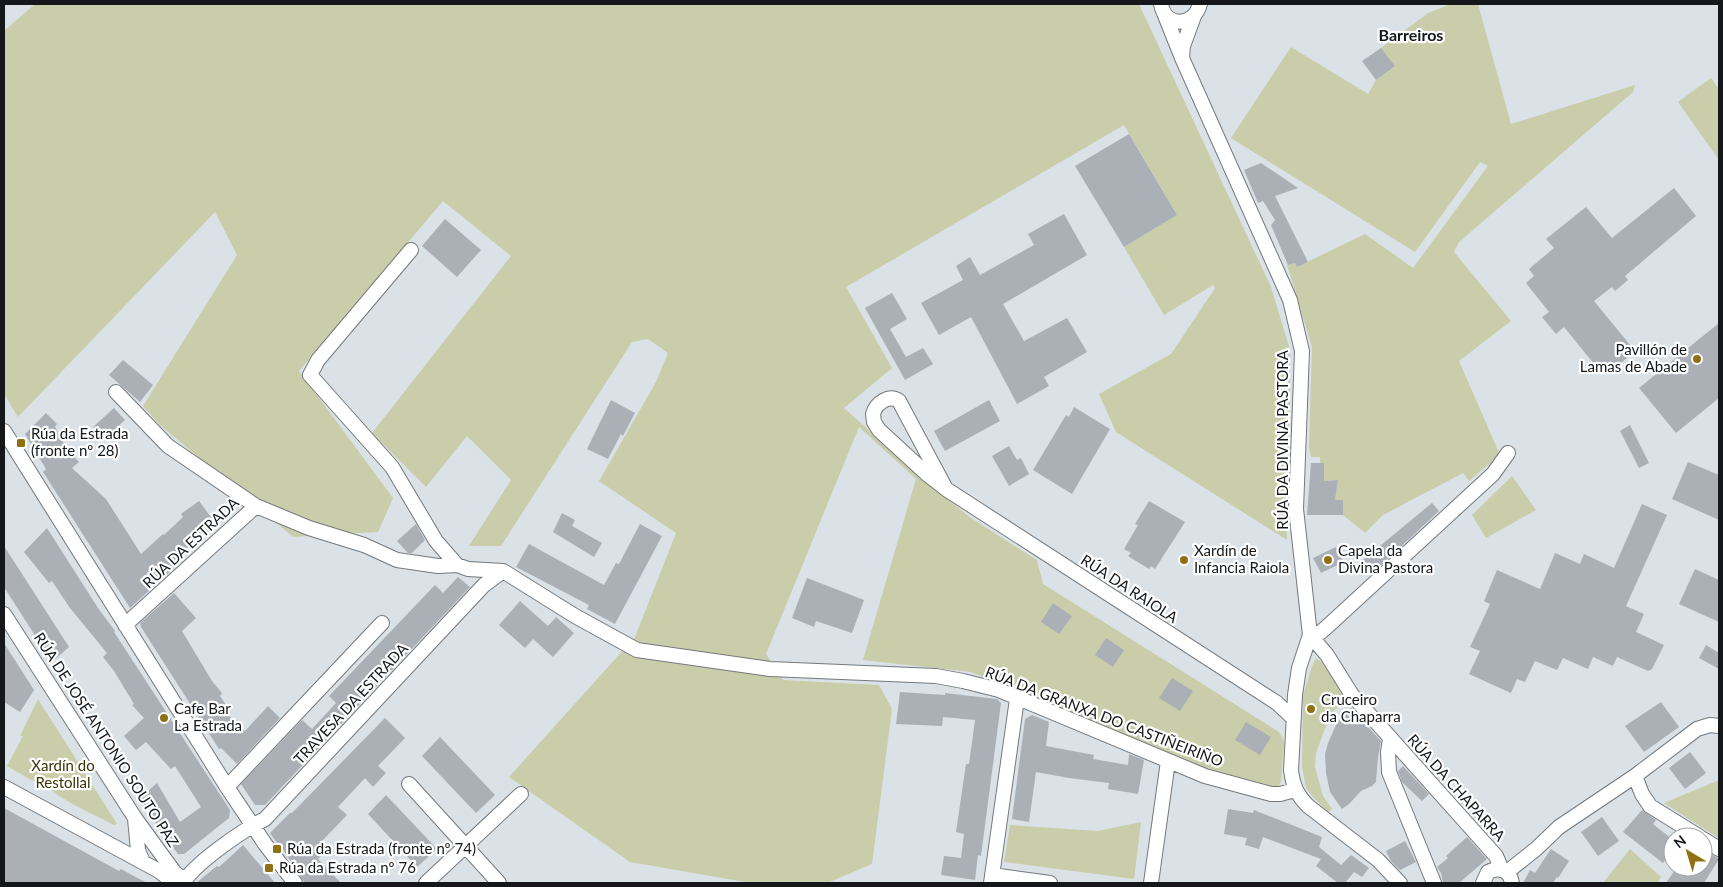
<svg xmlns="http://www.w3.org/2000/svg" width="1723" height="887" viewBox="0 0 1723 887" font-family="Lato,sans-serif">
<rect width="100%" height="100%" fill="#dae1e7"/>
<!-- green -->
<path fill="#cacda9" d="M35 4H1139L1271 287 1290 350V408L1284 474 1287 540 1116 432 1099 394 1171 354 1215 288 1213 285 1164 315 1124 247 1177 215 1124 125 846 287 892 368 844 408 935 489 971 518 1037 560 1043 584 1279 732 1283 739 1284 742 1281 781 1279 786 1274 789 1206 771 971 672 863 660 916 479 859 427 766 654 783 680 879 685 892 709 872 864 827 883H751L630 862 509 777 635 637 676 533 599 481 656 382 668 353 648 339 632 342 501 546H469L511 480 467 436 426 487 372 433 511 256 443 201 299 371 393 498 378 532 293 537 160 425 143 406 237 255 215 212 18 417 4 394V31Z
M1451 4H1478L1511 124 1635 85 1633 92 1459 242 1454 252 1511 321 1459 361 1500 455 1469 481 1463 473 1383 515 1365 533 1343 515V500H1335L1338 480 1324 481V463H1320V457H1311L1309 448 1312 347 1287 265 1295 263 1297 267 1365 234 1413 268 1488 166 1480 162 1415 252 1231 138 1291 47 1368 94 1376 80 1394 66 1381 48 1428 13Z
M1711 78 1719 89V160L1678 102Z
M1512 476 1536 510 1486 538 1472 515Z
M1316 658 1324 664 1346 698 1330 715 1316 753 1315 767 1323 796 1332 809 1328 812 1313 797 1306 788 1302 767 1303 696 1312 666Z
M38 699 117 824 114 825C90 812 54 799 39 776L33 781 7 766 23 736H20Z
M1719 780V838L1664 803Z
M1141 822 1134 879 1004 862 1010 825 1098 831Z
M1630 849 1661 877 1657 883H1603Z"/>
<!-- building -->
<path fill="#aab0b6" d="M1381 48 1395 66 1376 80 1362 61Z
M1129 134 1177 215 1124 247 1075 166Z
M1261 163 1298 188 1275 196 1308 262 1297 267 1295 263 1288 265 1271 225 1275 220 1263 201 1258 203 1244 170Z
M1674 188 1696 216 1625 276 1628 280 1615 291 1612 287 1594 301 1635 351 1613 370 1607 363 1599 370 1564 327 1556 334 1542 317 1549 312 1526 283 1534 276 1529 269 1554 248 1546 239 1586 207 1612 238Z
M1064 214 1087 255 1003 304 1024 341 1067 318 1087 352 1044 377 1049 386 1017 404 971 317 939 335 921 303 963 280 956 266 970 257 980 275 1034 245 1028 234Z
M445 219 481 250 457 277 422 246Z
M892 293 907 319 890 329 906 357 923 348 933 364 905 380 865 308Z
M1719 323V398L1676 433 1639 388Z
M123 360 153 385 140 402 109 375Z
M611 400 635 413 623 436 621 434 608 459 587 449Z
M989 400 1000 421 945 451 934 431Z
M1074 407 1110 429 1072 494 1033 470 1066 415 1069 417Z
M114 408 125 420 104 439 93 427Z
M46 413 57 424 55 427 67 449 79 462 72 468 106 499 141 554 163 534 164 535 183 517 181 514 199 501 216 524 199 539 198 537 181 554 185 558 130 608 43 472 46 469 25 434Z
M1630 425 1649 463 1639 468 1620 431Z
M1009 446 1017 460 1021 458 1029 474 1009 486 992 456Z
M1688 462 1719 475V520L1672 499Z
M1311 463H1324V481L1338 480 1335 500H1343V515H1307Z
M1149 501 1185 522 1155 569 1151 566 1149 569 1128 556 1131 553 1124 549 1138 525 1135 524Z
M1432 503 1439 511 1373 573 1363 560Z
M1642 504 1667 515 1626 606 1644 614 1636 632 1664 645 1652 669 1648 671 1617 657 1613 666 1593 657 1588 669 1563 658 1557 670 1535 661 1525 682 1517 679 1511 693 1469 674 1480 651 1470 647 1490 604 1484 601 1497 570 1540 589 1555 553 1580 564 1584 554 1614 568Z
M562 513 575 520 572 526 602 543 594 557 553 532Z
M416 524 425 540 412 553H408L397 541Z
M640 524 662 536 615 624 587 609 589 605 516 567 529 544 604 585 616 563 619 564Z
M47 528 98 608 115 631 114 632 230 810 229 818 184 854H178L160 830 140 798 157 783 180 822 201 807 175 766 171 769 146 742 136 750 124 736 144 718 132 705 134 704 114 671 103 657 107 653 70 608 52 581 49 583 24 552Z
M4 546 69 647 52 662 4 587Z
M1336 547 1344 562 1321 573 1313 558Z
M1695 569 1719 580V622L1679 604Z
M458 577 470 587 265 805H255L241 784 302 720 312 729 336 703 329 696 435 585 443 593Z
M807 578 864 600 852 633 816 621 814 627 792 618Z
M174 593 196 618 182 631 212 681 222 693 220 696 230 711 227 714 245 731 268 706 280 718 237 764 221 748 219 749 141 627 140 623Z
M520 601 548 626 556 617 574 633 553 657 533 639 525 648 499 625Z
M1053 603 1072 616 1059 634 1041 622Z
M1106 638 1124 650 1113 667 1095 655Z
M4 643 34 690 20 712 4 702Z
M1706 645 1719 653V669L1699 658Z
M1172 678 1193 691 1180 711 1159 698Z
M900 692 945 695V693L997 699 1001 703 981 856 978 855 975 880 941 875 944 856 961 858 964 834 956 832 966 764H969L975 720 943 717 942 726 896 724Z
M1661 702 1679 727 1644 752 1625 726Z
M1351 708 1381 741 1378 757 1376 782 1372 786 1361 791 1349 804 1342 809 1330 792 1326 773 1325 754 1328 743 1336 725 1345 713Z
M1032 715 1049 722 1046 746 1094 755 1093 759 1128 765 1129 754 1144 760 1138 794 1108 789 1109 783 1069 778 1036 772 1029 822 1012 819 1025 719Z
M385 718 405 738 378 766 386 773 373 787 365 778 338 807 347 815 322 841 329 848 318 859 341 883H305L278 842 277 843 270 833 290 813H292Z
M1246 722 1271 737 1260 755 1235 740Z
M440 737 495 795 476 813 422 756Z
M1690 752 1706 773 1685 789 1669 768Z
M1403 766 1429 794 1422 801 1402 782 1398 771Z
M386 795 437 849 417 867 368 814Z
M4 808 119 871 121 869 147 883H4Z
M1228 809 1253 813 1254 810 1322 837 1319 847 1341 865 1351 855 1369 868 1362 877 1354 872 1345 883H1338L1316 866 1321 859 1263 837 1259 849 1245 845 1247 838 1224 834Z
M1642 810 1656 820 1653 824 1673 840V850L1663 863 1623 832Z
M1602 817 1619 841 1598 856 1581 832Z
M1467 837 1487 859 1459 883H1443L1441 873 1437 867 1448 858 1446 856Z
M1405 841 1416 862 1400 870 1391 861 1386 851Z
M243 845 275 883H196L217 866 219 867Z
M1551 849 1569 861 1558 878 1557 877 1553 883H1523L1530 870 1535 873Z
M1703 849 1719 859 1704 883H1666L1677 867H1703Z"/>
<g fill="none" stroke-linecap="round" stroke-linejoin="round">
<!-- minor casing -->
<g stroke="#73797e" stroke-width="16">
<path id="minor" d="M1161 4C1165 28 1194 27 1200 4
M1164 13 1182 58 1290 300 1302 351 1296 509 1310 635 1299 668 1295 695 1291 770C1293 786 1297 795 1308 806L1378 860 1400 883
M1182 58 1183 46 1194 16
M411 250 318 360 310 375 392 467 436 541 457 565
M116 392 168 446 256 506 309 528 364 545 397 560 438 566 457 565 468 569 503 571 575 616 637 650 770 669 936 676 963 681 999 690 1205 776 1271 794H1280L1295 790
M4 431 227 787 265 844 295 883
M946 489 899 401C889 394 876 403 873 414L874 422 879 430 928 475 946 489 1277 703 1293 718
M4 614 135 818 175 873 185 880
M125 625 256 506
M1310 635 1327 655 1352 695 1496 856 1502 870
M1310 635 1321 632 1330 624 1493 474 1508 453
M1390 739 1388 752 1389 772 1434 883
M1635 776 1642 794 1650 806 1700 837
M409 784 499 883
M4 787 159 871 174 883
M227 787 382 623
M135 819 138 850 143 862
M1703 839 1719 849
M1507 872 1536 849 1559 827 1635 776 1697 729 1710 725 1719 726
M992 875 1050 883
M183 883C195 863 243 830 265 819L484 585 503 571
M426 883 521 794
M991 883 1017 699
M1151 883 1168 761
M1483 883 1488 872C1500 866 1510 871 1512 883"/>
</g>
<!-- minor -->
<use href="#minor" stroke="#fff" stroke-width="14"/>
</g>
<!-- markers -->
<g fill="#8f7015" stroke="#fff" stroke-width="2">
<circle cx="1697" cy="359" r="5"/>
<rect x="16" y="438" width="10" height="10" rx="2.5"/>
<circle cx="1184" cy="560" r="5"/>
<circle cx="1328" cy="560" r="5"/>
<circle cx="1311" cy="709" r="5"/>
<circle cx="164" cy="718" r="5"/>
<rect x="272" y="844" width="10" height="10" rx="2.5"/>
<rect x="264" y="863" width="10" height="10" rx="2.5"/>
</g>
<g text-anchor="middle" stroke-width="4.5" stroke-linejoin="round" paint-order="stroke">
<!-- poi labels -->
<g font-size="15" fill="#15171a" stroke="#fff" text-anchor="start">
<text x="1687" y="355" text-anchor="end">Pavillón de<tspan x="1687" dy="17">Lamas de Abade</tspan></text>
<text x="31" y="439">Rúa da Estrada<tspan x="31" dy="17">(fronte nº 28)</tspan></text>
<text x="1194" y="556">Xardín de<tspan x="1194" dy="17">Infancia Raiola</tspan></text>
<text x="1338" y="556">Capela da<tspan x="1338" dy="17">Divina Pastora</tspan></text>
<text x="1321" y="705">Cruceiro<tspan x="1321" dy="17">da Chaparra</tspan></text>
<text x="174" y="714">Cafe Bar<tspan x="174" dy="17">La Estrada</tspan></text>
<text x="287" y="854">Rúa da Estrada (fronte nº 74)</text>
<text x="279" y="873">Rúa da Estrada nº 76</text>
</g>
<!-- street labels -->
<g font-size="15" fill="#15171a" stroke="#fff">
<text transform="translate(1283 440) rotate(-90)" y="5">RÚA DA DIVINA PASTORA</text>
<text transform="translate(191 543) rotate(-43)" y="5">RÚA DA ESTRADA</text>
<text transform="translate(1129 589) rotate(33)" y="5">RÚA DA RAIOLA</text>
<text transform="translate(351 704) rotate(-47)" y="5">TRAVESA DA ESTRADA</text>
<text transform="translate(1104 717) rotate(21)" y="5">RÚA DA GRANXA DO CASTIÑEIRIÑO</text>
<text transform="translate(106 740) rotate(57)" y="5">RÚA DE JOSÉ ANTONIO SOUTO PAZ</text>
<text transform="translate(1456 788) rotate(48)" y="5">RÚA DA CHAPARRA</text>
</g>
<!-- park labels -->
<g font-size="15" fill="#353707" stroke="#fff">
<text x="63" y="771">Xardín do<tspan x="63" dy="17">Restollal</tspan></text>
</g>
<!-- neighbourhood labels -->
<g font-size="16" font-weight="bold" fill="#15171a" stroke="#fff">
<text x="1411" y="41">Barreiros</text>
</g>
</g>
<!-- border -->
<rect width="1723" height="887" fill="none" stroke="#15171a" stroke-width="10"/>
<!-- north arrow -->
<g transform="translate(1688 852) rotate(322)"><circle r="24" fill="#ffffff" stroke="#a1a2a3"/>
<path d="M0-4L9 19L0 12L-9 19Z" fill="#8f7015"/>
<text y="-8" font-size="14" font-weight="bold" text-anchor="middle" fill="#15171a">N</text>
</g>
</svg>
